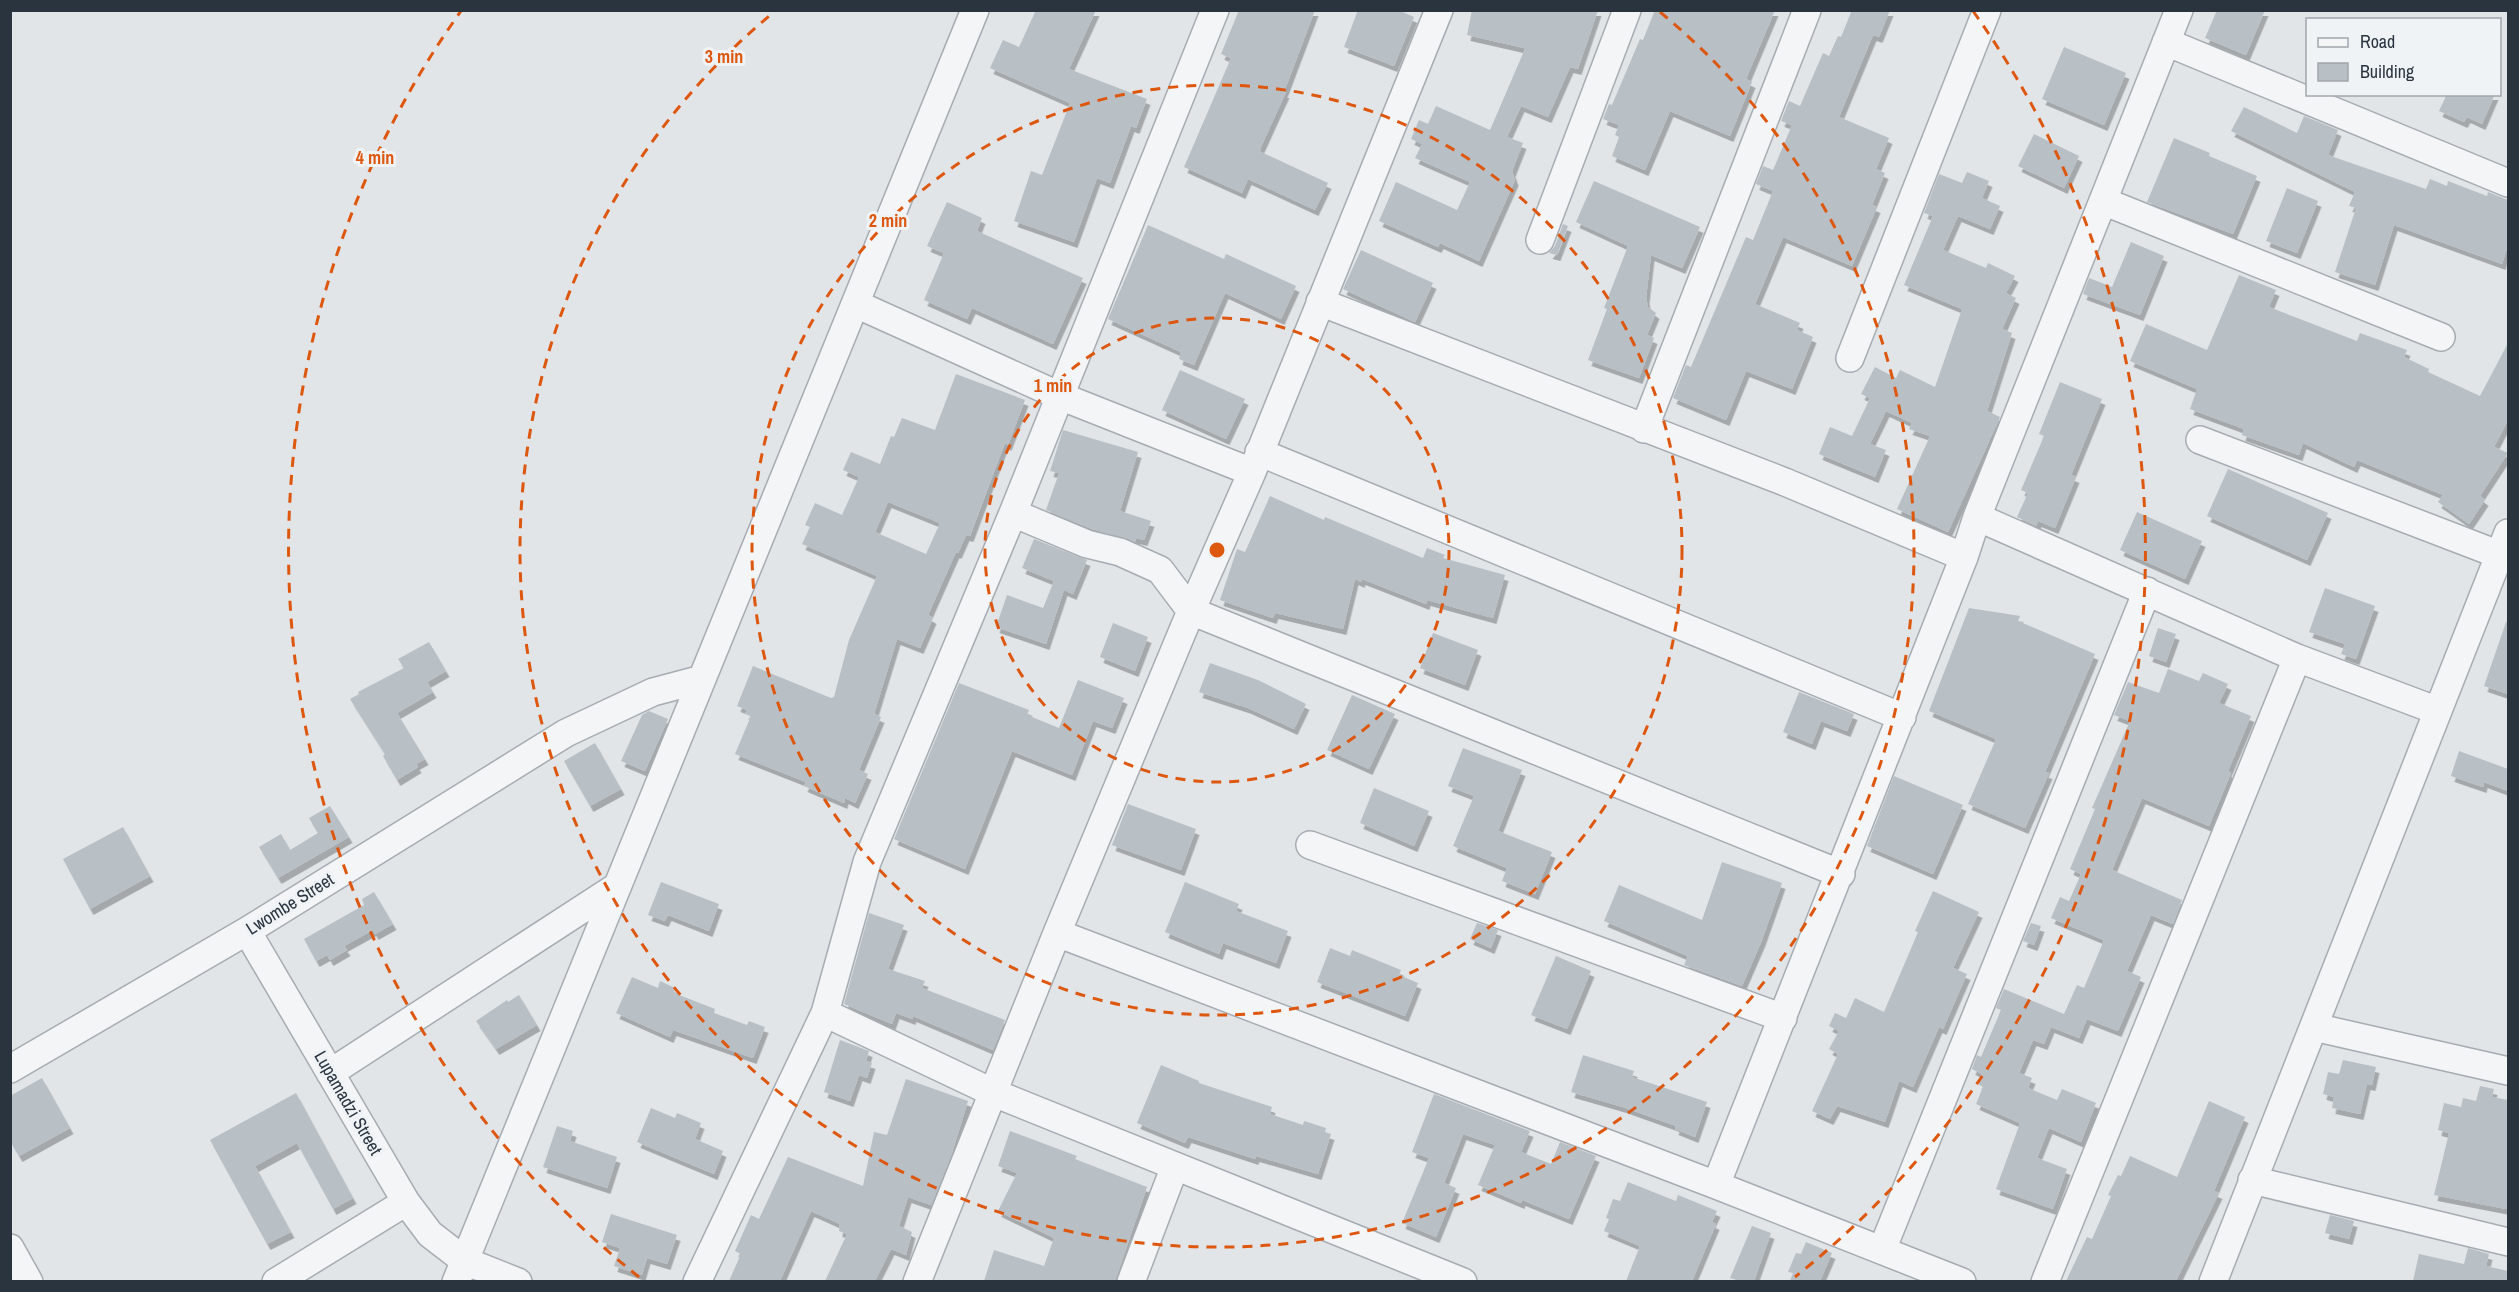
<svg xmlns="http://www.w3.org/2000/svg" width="2519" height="1292" viewBox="0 0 2519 1292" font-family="'Archivo Narrow',sans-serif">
<defs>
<filter id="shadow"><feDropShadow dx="3.5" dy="6" stdDeviation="0" flood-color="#0004"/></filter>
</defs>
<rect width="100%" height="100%" fill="#e1e5e8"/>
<!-- building -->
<path fill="#b8bfc5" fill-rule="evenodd" filter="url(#shadow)" d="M1036 10H1096L1069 69 1147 99 1136 128 1131 126 1110 183 1097 178 1074 242 1014 221 1031 171 1042 175 1070 103 990 68 1003 40 1019 47Z
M1239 10H1315L1284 92H1286L1260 149 1261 152 1328 183 1315 210 1248 179 1242 193 1184 167 1231 58 1221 54Z
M1358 10H1398L1414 17 1394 66 1344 47Z
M1472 10H1598L1578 69 1570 67 1548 117 1521 106 1507 137 1523 143 1512 171 1515 180 1479 261 1440 243 1438 247 1379 221 1396 182 1457 210 1470 182 1415 158 1422 144 1411 139 1419 120 1428 124 1436 106 1490 130 1524 51V48L1467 35Z
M1655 10H1775L1746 79 1752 82 1730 136 1670 111 1645 170 1612 156 1619 137 1615 135 1619 125 1603 119 1609 104 1612 105 1640 39 1643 40Z
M1852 10H1890L1879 37 1873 35 1839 117 1889 138 1876 169 1885 173 1872 205 1877 207 1852 266 1783 237 1755 304 1800 323 1797 330 1813 337 1792 389 1746 371 1726 420 1673 398 1686 365 1691 367 1746 237 1753 240 1773 191 1756 184 1763 166 1773 170 1792 125 1781 121 1789 101 1800 106 1823 53 1829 56 1838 36 1841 37Z
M2217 10H2265L2246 55 2205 38Z
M2064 47 2126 73 2104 125 2042 99Z
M2447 94H2495L2482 124 2467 117 2464 122 2439 111Z
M2244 107 2297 133 2304 116 2338 130 2328 155 2426 189 2430 179 2447 186 2448 181 2487 196 2488 192 2508 200V245L2502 264 2394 225 2375 285 2335 272 2356 208 2349 206 2355 192 2231 131Z
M2034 134 2079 156 2064 188 2018 166Z
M2174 138 2210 153 2209 156 2257 176 2233 234 2147 202Z
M1967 172 1989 181 1982 198 2000 206 1990 229 1958 216 1943 250 1986 268 1988 263 2015 276 2006 293 2016 298 2002 329 2012 333 1987 411 2000 417 1948 532 1897 509 1930 436 1909 429 1912 423 1886 411 1870 444 1886 450 1875 477 1819 454 1830 427 1852 436 1870 398 1861 394 1875 367 1896 378 1900 370 1935 387 1962 309 1904 285 1933 216 1924 213 1939 174 1962 183Z
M1594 181 1700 227 1682 268 1651 255 1646 298 1648 307 1656 313 1647 335 1654 338 1639 378 1588 360 1607 309 1604 308 1628 246 1576 222Z
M2287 188 2318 201 2297 253 2266 241Z
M947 202 982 218 977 231 1083 278 1053 344 972 308 967 319 924 300 944 253 927 246Z
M1563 224 1568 226 1557 255 1549 253 1555 246Z
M1148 225 1224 259 1226 254 1296 286 1281 319 1225 293 1194 365 1179 359 1181 352 1108 319Z
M2131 242 2164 256 2140 315 2083 294 2089 278 2112 287Z
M1361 250 1433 283 1415 322 1343 289Z
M2239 275 2276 290 2269 307 2357 341 2360 333 2407 350 2404 357 2429 369 2428 372 2480 396 2508 343V420L2494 447 2508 453 2480 496 2485 500 2469 524 2438 502 2443 495 2357 460 2354 467 2303 443 2299 455 2242 435 2244 429 2190 409 2197 389 2130 361 2146 324 2207 350Z
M1180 370 1245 399 1226 439 1162 410Z
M956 374 1025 400 1008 445 1005 443 970 536 966 535 958 553 956 552 928 615 933 618 920 648 897 639 874 714 881 717 859 770 868 774 855 803 845 798 844 803 804 786 806 782 735 754 751 716 745 714 747 710 737 706 753 666 831 698 834 697 849 640 877 576 802 544 810 527 805 525 815 503 842 515 859 477 843 470 851 452 880 464 891 436 894 437 902 418 935 430ZM888 502 940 523 926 554 875 532Z
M2060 382 2102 399 2071 475 2076 477 2055 528 2038 521 2036 526 2017 517 2028 493 2021 490 2044 436 2039 434Z
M1063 430 1138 452 1120 511 1151 521 1144 540 1136 538 1135 542 1092 529 1046 510 1059 473 1050 471Z
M2228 469 2328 513 2307 560 2207 516Z
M1270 496 1324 520 1325 517 1423 558 1427 548 1445 555 1443 558 1505 575 1493 618 1427 600 1426 604 1362 579 1361 582 1355 579 1343 629 1275 613 1273 618 1220 600 1237 549 1245 552Z
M2137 512 2202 541 2185 579 2120 550Z
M1034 539 1087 560 1073 594 1064 590 1046 644 996 627 1007 595 1043 608 1054 581 1022 568Z
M2325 588 2375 606 2356 659 2341 654 2345 644 2309 632Z
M1969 608 2020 616 2018 621 2095 654 2045 772 2049 773 2025 828 1968 804 1996 739 1929 711Z
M2506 622 2508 623V694L2484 686Z
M1113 623 1148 637 1135 671 1100 657Z
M2158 628 2176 634 2166 662 2149 656Z
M1433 633 1478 650 1465 685 1420 668Z
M429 642 446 671 427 682 433 692 397 713 425 759 416 764 418 767 397 780 383 756 385 754 350 699 359 694 358 692 404 668 398 659Z
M1210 663 1258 680 1306 704 1294 729 1248 708 1199 692Z
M2168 669 2199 681 2203 673 2228 684 2219 703 2251 716 2228 771 2231 773 2209 826 2142 798 2112 870 2182 900 2173 924 2151 915 2127 971 2141 977 2118 1031 2087 1019 2079 1038 2051 1027 2044 1044 2033 1040 2019 1073 2032 1078 2028 1088 2057 1100 2062 1089 2096 1103 2081 1142 2049 1128 2037 1158 2067 1169 2053 1209 1996 1189 2020 1123 1976 1104 1983 1087 1978 1084 1982 1074 1972 1069 1977 1055 1981 1057 2001 1010 1996 1008 2004 989 2064 1014 2077 985 2084 988 2104 940 2051 918 2060 897 2069 901 2081 874 2070 869 2095 809 2092 808 2130 721 2114 715 2128 682 2159 693Z
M1078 680 1124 698 1112 728 1093 721 1072 775 1012 751 965 869 894 839 959 683 1029 710 1027 715 1059 728Z
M1799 692 1854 714 1847 731 1821 721 1812 744 1783 732Z
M1352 695 1395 714 1369 769 1327 750Z
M649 711 668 719 645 771 621 761 642 715Z
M595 743 621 789 590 806 564 761Z
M1463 748 1522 770 1498 831 1552 852 1535 894 1502 881 1507 868 1453 846 1474 796 1448 786Z
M2459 751 2508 769V791L2484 782 2483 787 2451 776Z
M1894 776 1963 805 1933 874 1867 846Z
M1374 788 1429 811 1414 846 1360 823Z
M1128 804 1196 829 1181 870 1112 845Z
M330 806 349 837 278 878 259 847 281 834 290 850 318 833 309 818Z
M123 827 150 876 90 909 63 859Z
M1722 862 1782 883 1762 940 1742 986 1684 965 1688 956 1604 921 1619 885 1702 920Z
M661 882 719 904 709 931 668 915 665 921 648 915Z
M1185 882 1239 904 1236 911 1288 931 1276 963 1223 943 1219 954 1165 932Z
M1933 891 1979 912 1953 968 1967 974 1943 1029 1939 1027 1913 1087 1899 1081 1885 1122 1837 1106 1830 1119 1812 1111 1838 1054 1829 1049 1839 1031 1829 1026 1835 1013 1846 1018 1855 998 1884 1012 1918 932 1915 931Z
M374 892 393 924 375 934 373 930 344 946 347 950 330 960 327 955 316 961 304 939 364 905 362 899Z
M869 913 904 925 888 969 925 981 922 988 1005 1020 993 1050 913 1016 912 1019 896 1013 892 1024 844 1004Z
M1477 923 1498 930 1491 948 1470 939Z
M2031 923 2041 926 2034 945 2023 941Z
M1330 948 1350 956 1352 950 1401 970 1399 975 1418 983 1405 1016 1317 982Z
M1556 956 1591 971 1567 1029 1531 1015Z
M632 977 658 988 660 981 675 988 674 993 715 1009 714 1013 747 1025 749 1021 765 1027 753 1058 673 1030 670 1037 616 1013Z
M519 995 537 1025 496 1049 476 1021 507 1000 508 1002Z
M840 1040 869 1051 866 1061 872 1063 867 1078 859 1075 850 1101 824 1092Z
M1583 1055 1634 1071 1632 1077 1707 1102 1695 1137 1675 1129 1676 1126 1623 1107 1571 1092Z
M2343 1060 2376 1067 2372 1085 2367 1084 2360 1114 2332 1108 2334 1097 2323 1094 2328 1072 2339 1074Z
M1161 1065 1199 1081V1083L1272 1107 1270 1114 1303 1125 1304 1121 1326 1128 1325 1132 1331 1134 1318 1174 1256 1156 1255 1159 1188 1137 1185 1143 1137 1123Z
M42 1078 70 1128 19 1156 10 1141V1096Z
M906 1079 968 1101 951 1156 931 1205 908 1197 899 1226 912 1232 906 1255 891 1249 875 1281H825L847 1234 839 1231 840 1224 811 1211 780 1281H729L741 1254 735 1251 751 1215 759 1219 788 1157 863 1186 874 1132 887 1135Z
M2480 1086 2494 1089 2492 1097 2508 1100V1201L2506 1209 2434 1195 2449 1133 2438 1130 2444 1103 2461 1107 2463 1098 2476 1101Z
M296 1093 353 1198 333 1209 297 1143 255 1166 291 1232 267 1244 210 1140Z
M1434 1094 1530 1131 1521 1152 1551 1164 1560 1142 1596 1156 1569 1219 1522 1200 1521 1203 1478 1185 1495 1145 1463 1134 1444 1183 1456 1188 1436 1237 1402 1223 1429 1158 1412 1152Z
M2209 1101 2245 1117 2214 1191 2219 1193 2176 1281H2066L2087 1237 2092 1239 2111 1196 2108 1195 2118 1175 2121 1176 2130 1156 2177 1177Z
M651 1108 675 1118 677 1113 701 1123 695 1139 723 1151 714 1174 637 1142Z
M557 1126 573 1131 570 1141 617 1157 607 1188 543 1167Z
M1010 1131 1077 1156 1075 1159 1147 1187 1115 1281H984L994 1250 1044 1266 1054 1238 998 1211 1017 1173 998 1166Z
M1628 1182 1676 1201 1678 1195 1717 1211 1712 1222 1716 1224 1692 1281H1626L1640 1246 1604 1231 1609 1219 1606 1218 1613 1199 1620 1201Z
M611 1214 677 1235 667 1264 647 1258 642 1275 614 1266 620 1248 602 1242Z
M2330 1215 2354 1221 2349 1239 2325 1233Z
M1752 1226 1771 1233 1754 1281H1741L1730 1278Z
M1806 1242 1832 1253 1820 1281H1790L1793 1273 1788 1272 1796 1253 1801 1254Z
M2468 1248 2489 1254 2486 1266 2508 1271V1281H2413L2419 1254 2464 1264Z"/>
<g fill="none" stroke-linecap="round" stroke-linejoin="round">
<!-- minor casing -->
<g stroke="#a6acb2" stroke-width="30">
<path id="minor" d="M2166 42 2508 183
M2103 201 2441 337
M1540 240 1627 10
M1320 302 1785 482 1964 557
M856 304 1060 396 1252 472
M1850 358 1987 10
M1644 429 1807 10
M2200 440 2500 555
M1259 452 1902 717
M1013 513 1087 544 1120 552 1160 570 1191 611 1841 874
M1977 517 2297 658 2438 711
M1310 845 1783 1018
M247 931 406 1202 430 1234 465 1261 518 1282
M1057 933 1716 1185 1962 1282
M825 1013 994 1093 1463 1282
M2314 1027 2508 1071
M10 1069 247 931 566 733 653 692 702 679
M330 1073 616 887
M2252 1180 2508 1242
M1716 1185 1964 557 1977 517 2179 10
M10 1248 29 1282
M1882 1250 2147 591
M276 1282 406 1202
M456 1282 975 10
M697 1282 825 1013 867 862 1013 513 1215 10
M917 1282 1057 933 1191 611 1252 472 1439 10
M1131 1282 1175 1166
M2045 1282 2297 658
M2213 1282 2508 533"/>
</g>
<!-- minor -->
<use href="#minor" stroke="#f3f5f7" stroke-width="27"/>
</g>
<!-- distance rings -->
<g fill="none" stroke="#de570f" stroke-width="3" stroke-dasharray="10 8">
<circle cx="1217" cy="550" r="232"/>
<circle cx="1217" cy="550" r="465"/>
<path d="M1660 12A697 697 0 1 1 774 12"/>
<path d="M639 1277A929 929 0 0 1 461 11M1973 11A929 929 0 0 1 1795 1277"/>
</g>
<g text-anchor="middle" stroke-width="6" stroke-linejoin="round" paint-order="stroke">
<!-- street labels -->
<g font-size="18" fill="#2a343f" stroke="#f0f3f6">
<text transform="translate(290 904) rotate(-32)" y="6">Lwombe Street</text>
<text transform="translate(348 1103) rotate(60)" y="6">Lupamadzi Street</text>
</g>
</g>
<circle cx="1217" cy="550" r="9" fill="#de570f" stroke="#f0f3f6" stroke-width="3"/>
<g font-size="18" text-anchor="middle" font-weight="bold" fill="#de570f" stroke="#f0f3f6" stroke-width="6" stroke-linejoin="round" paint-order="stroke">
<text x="724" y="63">3 min</text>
<text x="375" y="164">4 min</text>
<text x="888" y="227">2 min</text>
<text x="1053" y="392">1 min</text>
</g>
<!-- border -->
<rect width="2519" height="1292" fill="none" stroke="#2a343f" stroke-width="24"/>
<!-- legend -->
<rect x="2306" y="18" width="195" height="78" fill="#f0f3f6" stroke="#a1a7ad" stroke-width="1.5"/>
<rect x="2318" y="38" width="30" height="9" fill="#f3f5f7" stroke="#a1a7ad" stroke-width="1.5"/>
<text x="2360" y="48" font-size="18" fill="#2a343f">Road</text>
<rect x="2318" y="63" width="30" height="18" fill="#b8bfc5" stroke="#a1a7ad" stroke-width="1.5"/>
<text x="2360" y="78" font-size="18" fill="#2a343f">Building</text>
</svg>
